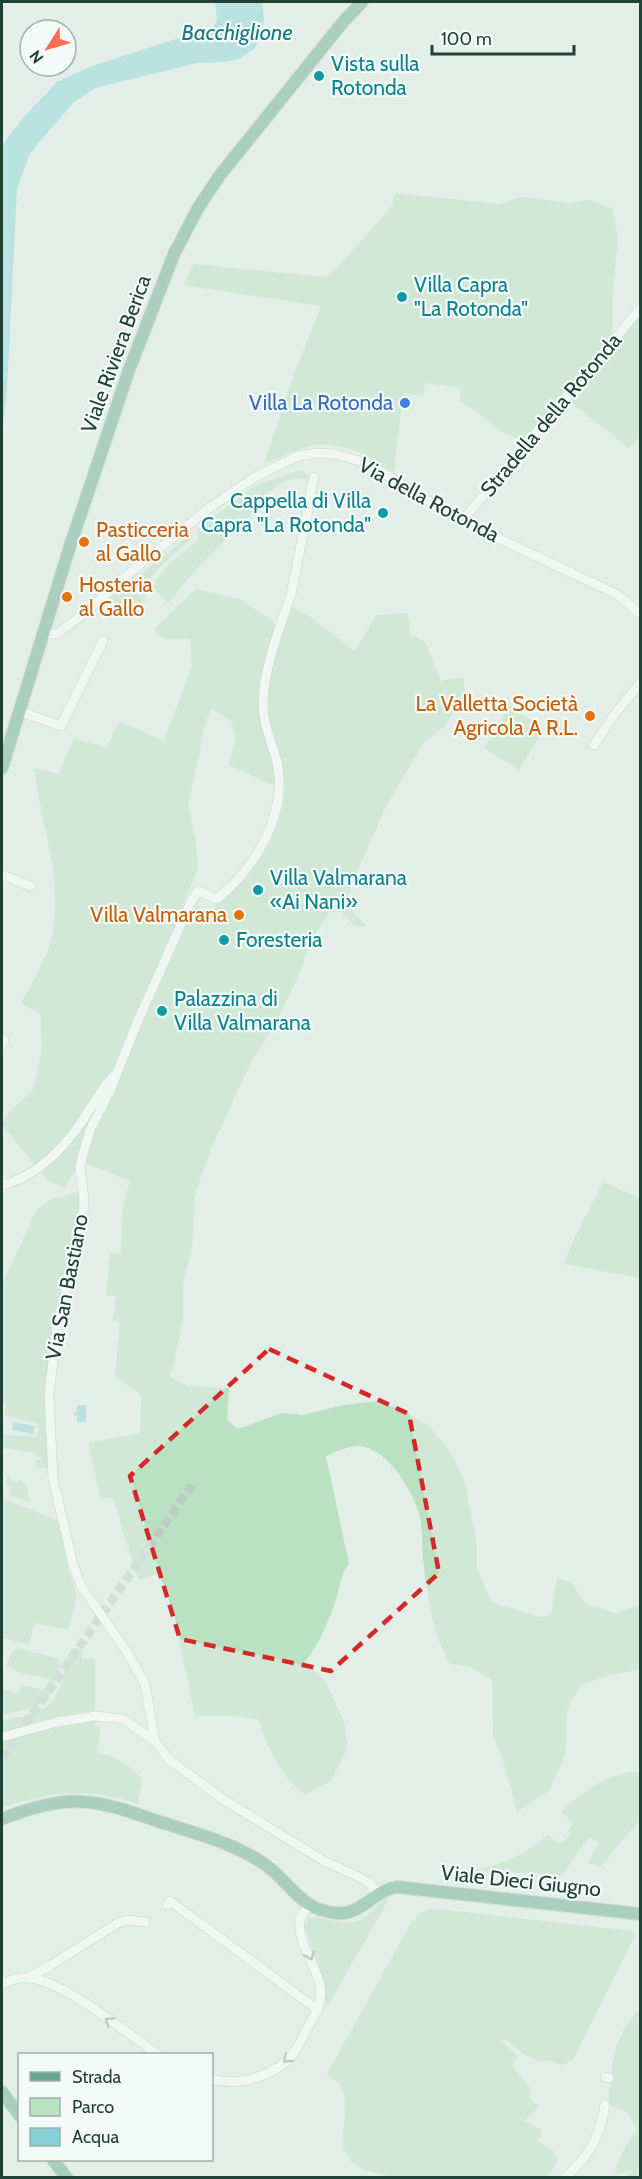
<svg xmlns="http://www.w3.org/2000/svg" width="642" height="2179" viewBox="0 0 642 2179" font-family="Cabin,sans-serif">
<rect width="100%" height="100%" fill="#e3eee8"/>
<!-- green -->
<path fill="#bae1c1" d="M395 193 499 204 522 197 569 203 589 200 612 208 618 239 613 286 612 343 528 444 500 431 472 408 459 401 461 388 425 383 423 396 403 393 394 473C372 457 342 441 314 445 297 448 281 458 264 463L294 374 321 306 183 285 194 264 325 277 337 268 392 206Z
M640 312V436L629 448 568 400Z
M300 470 309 475 308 483H306L307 479C273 473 254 511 236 534L233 532 197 569 168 603 154 588C157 571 186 551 198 540L197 530 254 486Z
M191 534 192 538C180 550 139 580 146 597L132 617 109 599Z
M196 589 239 599 274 622 277 635 263 707 281 789 229 765 236 737 231 721 211 708 204 729 197 766 188 804 196 841 198 868 77 1168 64 1188 47 1180 2 1125 9 1112 33 1090 42 1049 40 1013 21 1004C29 987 41 969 48 950 68 889 41 828 34 768L59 774 74 738 107 748 119 721 164 741 192 666 190 639C177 638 163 644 154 629 169 616 181 601 196 589Z
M291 607C315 616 333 637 355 651L376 615 408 613 410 634 425 642 441 681 464 677V694L445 726 423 744 388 803 360 864 345 903 367 927 355 926 342 912H330L312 938 300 972 276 1023 250 1064 210 1151 195 1195 192 1247 183 1284V1318L173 1368 169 1376 187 1386 229 1388 227 1420 238 1429 282 1413 302 1415 344 1405 377 1401 404 1411 426 1424 444 1443 455 1460 465 1484 477 1544V1568L491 1602 541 1617 551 1615 557 1578 571 1582 587 1605 615 1613 640 1605V1669L604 1677 580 1685 567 1710 565 1755 549 1791 517 1812 503 1760 493 1736 492 1680 470 1667 450 1664C432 1633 427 1593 423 1558 421 1545 423 1530 420 1517 414 1492 386 1445 357 1446 346 1447 335 1452 326 1456L349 1564C339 1576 340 1589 335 1603 327 1624 319 1644 305 1662L326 1682 344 1722 348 1747 332 1780 305 1795C279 1773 269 1750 258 1719L230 1716H195L174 1614 159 1574 138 1580 113 1498 101 1499 88 1443 140 1433 141 1395 115 1376 120 1322 113 1320 116 1296 106 1295 110 1254 121 1252 123 1206 130 1181 85 1163 90 1142 194 905 211 914 218 900 220 901 246 879 271 841V834L282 811 285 789 279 762 266 722 269 665Z
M510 705 544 730 519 770 484 748Z
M603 1182 640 1198V1278L564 1264 572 1243Z
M81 1191C81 1217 78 1243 70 1268 65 1285 58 1299 54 1316 44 1367 47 1417 49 1468L35 1467 36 1460H42V1458L36 1457 37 1453 2 1448V1434L36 1437 39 1428 37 1427 38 1423 5 1416 6 1403 2 1402V1284L37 1209 52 1199Z
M8 1475 13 1483 20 1480 28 1488V1495L31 1501 30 1503 9 1494 11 1487 6 1484Z
M2 1498 59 1521 69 1572 77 1595 68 1630 35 1623 29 1645 2 1638Z
M18 1648 57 1658 61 1664C49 1708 44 1705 2 1715V1688L18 1694 22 1685 43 1690 47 1687 50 1679 21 1673 6 1666 12 1651Z
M74 1648 82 1649V1659H95V1710L43 1720 2 1733V1721C42 1711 53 1714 65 1670 67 1662 68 1654 74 1648Z
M96 1720 95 1726 101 1727 97 1753C117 1756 128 1765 142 1779L138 1804C91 1787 49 1791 2 1808V1742L41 1731Z
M630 1772H640V1820L600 1867 588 1863 599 1843 589 1837 562 1876 531 1873 467 1871C501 1866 521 1857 548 1835L558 1844 562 1841 564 1842 571 1833 568 1830 573 1824 561 1811C583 1793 601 1777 630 1772Z
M389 1896 384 1908 328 2005 325 1999 323 1978 305 1928 308 1918C322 1914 340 1928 360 1920 371 1915 378 1902 389 1896Z
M429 1908 633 1931 635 1936 573 2060 562 2065 551 2061H538L522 2053 505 2039 502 2042 519 2057 512 2065 532 2091 529 2098 539 2106 525 2121 541 2130V2136L537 2140 553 2151 558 2159 553 2170 545 2177 397 2178 361 2169 351 2161 343 2147 345 2101 340 2084 327 2074 412 1921 414 1922 419 1912 420 1914Z
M640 2010V2177H626L633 2170 615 2174C619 2156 626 2143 637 2129L626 2111 608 2105C611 2070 612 2034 640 2010Z"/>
<!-- water -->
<path fill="#86d2d8" d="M215 2H262L264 20 261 35 255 48 239 59 224 62 197 63 95 88 73 103 30 153 17 189 7 387 2 437V145L23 118 57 82 92 66 213 27 217 20Z
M77 1405H86V1422H77V1416H74V1412H77Z
M13 1422 35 1426 33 1434 12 1430Z"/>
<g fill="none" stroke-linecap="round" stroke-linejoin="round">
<!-- minor-tunnel -->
<path stroke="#bccbc4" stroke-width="9" stroke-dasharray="9 4.5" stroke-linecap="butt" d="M2 1758 192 1485"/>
<!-- minor casing -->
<g stroke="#a5b7af" stroke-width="10">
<path id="minor" d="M308 506 314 477
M462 521 640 309
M291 594 308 510
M44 634H57L86 612 133 570 209 508 255 477 298 456 317 453 335 454 360 461 385 474 462 521 618 595 640 614
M19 711 61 726 103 641
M594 745 614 715 640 683
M2 875 31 886
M2 1039 4 1040 2 1045
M2 1185C36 1177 61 1151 81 1123 92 1107 100 1090 113 1076
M2 1737 57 1722 96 1716 123 1719 155 1741 168 1759 224 1800 324 1861 359 1877 369 1883 378 1893
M155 1741 145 1684 127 1652 81 1586 73 1564 53 1479 49 1395 58 1319 81 1238 84 1200 80 1167 83 1154 90 1130 109 1093 137 1023 191 902 198 891 217 899C256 867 288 814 277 762 272 743 263 725 263 704 264 667 278 633 290 597
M167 1905 170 1901 318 2010
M28 1978 51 1965 118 1923 127 1920 145 1922
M2 1984C10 1980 19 1977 29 1978 66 1982 125 2032 157 2054
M605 2077 609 2078
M212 2079C240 2087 277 2076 295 2051 300 2044 304 2035 308 2027 314 2016 321 2005 321 1992 320 1969 293 1938 301 1917 303 1913 306 1909 309 1905
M565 2178C589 2155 600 2138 605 2105"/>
</g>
<!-- major casing -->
<g stroke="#c1cac7" stroke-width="14">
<path id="major" d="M2 768 70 546 129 370 174 254 198 208 220 175 343 22 362 2
M2 1819C27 1809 58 1799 86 1802 110 1804 134 1813 157 1821 192 1832 231 1842 263 1863 290 1881 299 1910 336 1913 361 1916 374 1890 397 1887L640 1914
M2 2092 20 2116
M53 2160 67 2178"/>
</g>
<!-- minor -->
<use href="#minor" stroke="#fff" stroke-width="9"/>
<!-- major -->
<use href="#major" stroke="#64a891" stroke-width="12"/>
</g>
<!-- one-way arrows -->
<defs><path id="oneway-chevron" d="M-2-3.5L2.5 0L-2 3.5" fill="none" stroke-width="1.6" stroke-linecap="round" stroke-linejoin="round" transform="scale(1.5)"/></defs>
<g stroke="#90a09a">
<use href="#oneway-chevron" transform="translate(310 1956) rotate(67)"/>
<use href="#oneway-chevron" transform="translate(109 2021) rotate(-145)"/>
<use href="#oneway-chevron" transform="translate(287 2059) rotate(138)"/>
</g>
<!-- marked area -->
<path d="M0 0H642V2179H0ZM269 1349 409 1414 439 1573 331 1671 180 1639 130 1476Z" fill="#e3eee8" fill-opacity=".55" fill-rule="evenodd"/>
<path fill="none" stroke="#d62828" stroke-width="4.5" stroke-dasharray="12 8" stroke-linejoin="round" d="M269 1349 409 1414 439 1573 331 1671 180 1639 130 1476Z"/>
<!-- markers -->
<g fill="#0f9aa8" stroke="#f4faf7" stroke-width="2">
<circle cx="319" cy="76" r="6"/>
<circle cx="402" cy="297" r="6"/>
<circle cx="383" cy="513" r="6"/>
<circle cx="258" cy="890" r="6"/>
<circle cx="224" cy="940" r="6"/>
<circle cx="162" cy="1011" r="6"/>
</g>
<circle fill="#3f7fe0" stroke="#f4faf7" stroke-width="2" cx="405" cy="403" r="6"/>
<g fill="#e8710a" stroke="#f4faf7" stroke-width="2">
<circle cx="84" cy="542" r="6"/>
<circle cx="67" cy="597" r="6"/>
<circle cx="590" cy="716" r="6"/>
<circle cx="239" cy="915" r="6"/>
</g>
<g text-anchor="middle" stroke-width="4.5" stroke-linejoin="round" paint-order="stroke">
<!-- culture labels -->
<g font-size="21" fill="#0d838f" stroke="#f4faf7" text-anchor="start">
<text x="331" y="71">Vista sulla<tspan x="331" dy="24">Rotonda</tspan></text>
<text x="414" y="292">Villa Capra<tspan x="414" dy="24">"La Rotonda"</tspan></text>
<text x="371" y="508" text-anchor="end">Cappella di Villa<tspan x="371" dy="24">Capra "La Rotonda"</tspan></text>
<text x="270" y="885">Villa Valmarana<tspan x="270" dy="24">«Ai Nani»</tspan></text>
<text x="236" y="947">Foresteria</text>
<text x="174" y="1006">Palazzina di<tspan x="174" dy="24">Villa Valmarana</tspan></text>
</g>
<!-- street labels -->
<g font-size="21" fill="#214136" stroke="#f4faf7">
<text transform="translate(116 354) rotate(-70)" y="7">Viale Riviera Berica</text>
<text transform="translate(551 415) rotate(-50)" y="7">Stradella della Rotonda</text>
<text transform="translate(429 500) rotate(28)" y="7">Via della Rotonda</text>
<text transform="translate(67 1287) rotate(-79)" y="7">Via San Bastiano</text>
<text transform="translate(521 1881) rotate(6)" y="7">Viale Dieci Giugno</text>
</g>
<!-- shop labels -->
<g font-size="21" fill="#366cbe" stroke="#f4faf7" text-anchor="end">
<text x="393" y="410">Villa La Rotonda</text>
</g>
<!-- food labels -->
<g font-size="21" fill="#c56008" stroke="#f4faf7" text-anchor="start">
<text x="96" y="537">Pasticceria<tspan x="96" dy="24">al Gallo</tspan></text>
<text x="79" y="592">Hosteria<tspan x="79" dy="24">al Gallo</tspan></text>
<text x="578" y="711" text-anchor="end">La Valletta Società<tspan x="578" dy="24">Agricola A R.L.</tspan></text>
<text x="227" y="922" text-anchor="end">Villa Valmarana</text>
</g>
<!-- water labels -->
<g font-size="22" font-style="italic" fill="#157a83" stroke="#f4faf7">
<text x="237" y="40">Bacchiglione</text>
</g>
</g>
<!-- border -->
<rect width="642" height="2179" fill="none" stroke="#214136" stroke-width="6"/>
<!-- legend -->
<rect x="18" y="2053" width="195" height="108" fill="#f4faf7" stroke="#a0b0aa" stroke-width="1.5"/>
<rect x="30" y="2072" width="30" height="9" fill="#64a891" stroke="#a0b0aa" stroke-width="1.5"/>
<text x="72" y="2083" font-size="18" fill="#214136">Strada</text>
<rect x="30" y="2098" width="30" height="18" fill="#bae1c1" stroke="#a0b0aa" stroke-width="1.5"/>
<text x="72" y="2113" font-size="18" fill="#214136">Parco</text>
<rect x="30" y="2128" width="30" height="18" fill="#86d2d8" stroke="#a0b0aa" stroke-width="1.5"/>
<text x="72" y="2143" font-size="18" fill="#214136">Acqua</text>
<!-- north arrow -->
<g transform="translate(48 48) rotate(233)"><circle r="28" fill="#f4faf7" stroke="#a0b0aa" stroke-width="1.5"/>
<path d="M0-4.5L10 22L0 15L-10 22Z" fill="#fe6e51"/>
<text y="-9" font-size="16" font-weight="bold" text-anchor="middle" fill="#214136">N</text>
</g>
<!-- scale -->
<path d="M432 45v9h142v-9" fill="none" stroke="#214136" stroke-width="3"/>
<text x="441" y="45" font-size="18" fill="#214136" stroke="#f4faf7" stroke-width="4.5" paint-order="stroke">100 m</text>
</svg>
